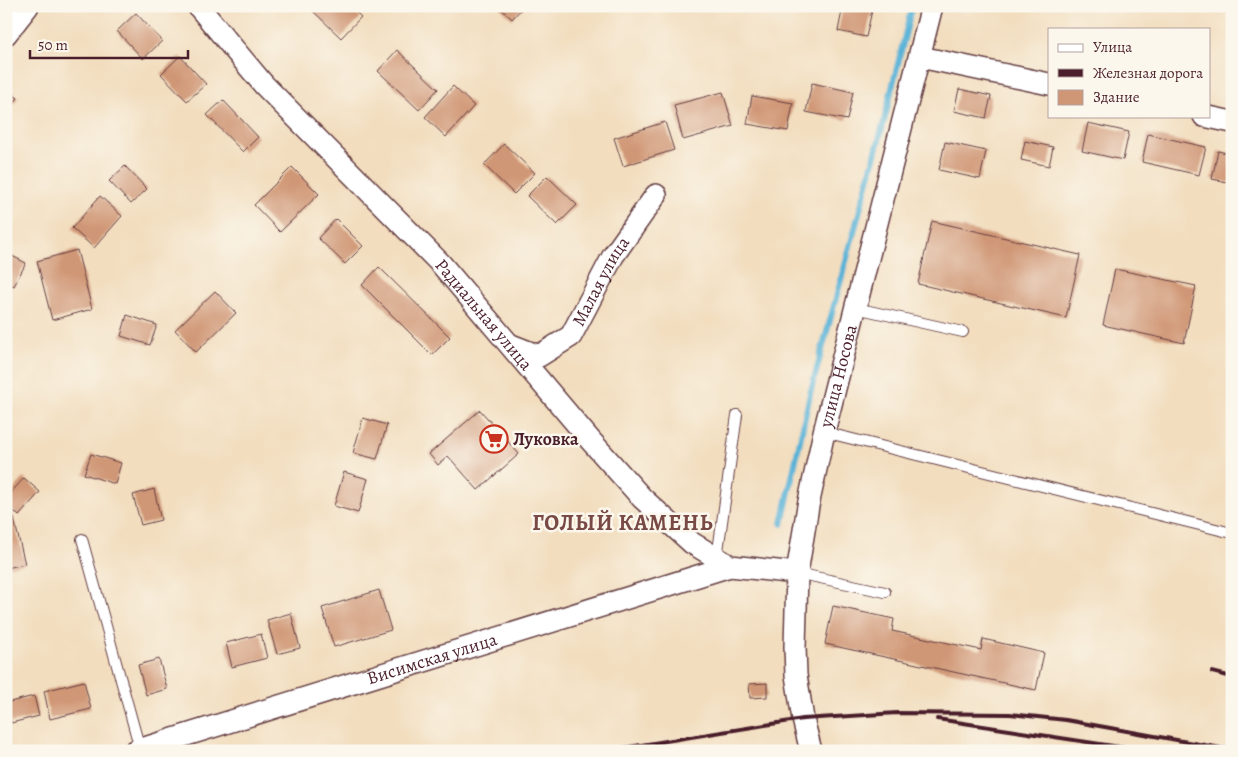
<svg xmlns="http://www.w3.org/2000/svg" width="1238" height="757" viewBox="0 0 1238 757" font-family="Alegreya,serif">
<rect width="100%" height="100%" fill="#fbf7ec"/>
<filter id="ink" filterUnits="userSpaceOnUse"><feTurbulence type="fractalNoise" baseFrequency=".02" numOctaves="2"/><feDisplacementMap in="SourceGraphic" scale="10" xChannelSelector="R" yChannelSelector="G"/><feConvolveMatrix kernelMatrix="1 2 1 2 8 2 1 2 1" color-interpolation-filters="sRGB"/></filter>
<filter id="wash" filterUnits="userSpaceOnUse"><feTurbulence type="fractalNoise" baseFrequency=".0096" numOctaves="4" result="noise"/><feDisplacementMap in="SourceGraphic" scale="20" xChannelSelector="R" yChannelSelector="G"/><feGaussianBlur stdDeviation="1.12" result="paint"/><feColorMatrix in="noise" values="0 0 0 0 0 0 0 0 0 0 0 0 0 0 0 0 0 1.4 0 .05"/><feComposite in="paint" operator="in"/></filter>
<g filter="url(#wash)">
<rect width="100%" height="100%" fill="#f2ddbe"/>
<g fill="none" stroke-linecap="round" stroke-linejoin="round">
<!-- stream -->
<path stroke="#5ab3d7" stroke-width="6" d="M782 524 810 394 883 125 912 6"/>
</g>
<g id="blocks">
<!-- building -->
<path fill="#d09776" d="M313 6H350L361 17 341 38 311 9Z
M498 6H524L512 19Z
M843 6H873L866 37 838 31Z
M136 13 162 41 143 59 117 31Z
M397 50 438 89 419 110 378 71Z
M180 56 206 84 187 101 161 74Z
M812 83 853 92 847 120 806 112Z
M453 86 474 106 446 137 425 117Z
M6 89 18 98 6 113Z
M959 89 991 96 986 118 954 111Z
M723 92 733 126 683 140 674 105Z
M752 96 793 103 788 131 747 124Z
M223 100 258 137 243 152 207 115Z
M665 122 674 150 623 166 614 138Z
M1088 123 1129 132 1123 160 1082 151Z
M1148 134 1206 147 1199 175 1142 162Z
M1025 141 1053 147 1049 166 1021 160Z
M945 142 986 151 980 179 939 170Z
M504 144 535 173 514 194 484 165Z
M1218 151 1232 154V183L1212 179Z
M125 166 147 189 131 204 109 181Z
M292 167 319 194 280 232 254 205Z
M547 176 577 205 557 225 527 196Z
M100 196 122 216 94 248 72 228Z
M336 219 363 246 345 264 318 238Z
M932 221 1080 255 1066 318 918 284Z
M77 250 92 309 52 320 37 261Z
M10 255 26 263 14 286 6 282V263Z
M379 267 450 337 432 355 362 285Z
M1115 269 1196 286 1184 343 1103 325Z
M215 291 236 313 196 352 175 330Z
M127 315 157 325 150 345 121 336Z
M480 410 519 454 478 490 448 456 438 465 429 454Z
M363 418 387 425 377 459 353 453Z
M91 454 121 463 115 484 84 474Z
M344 472 368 479 358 513 334 506Z
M24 478 40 492 19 516 6 504V498Z
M154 489 161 520 141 525 133 495Z
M13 515 25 564 6 568V516Z
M379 590 391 630 334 647 322 608Z
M833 606 894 619 892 631 981 650 983 639 1044 653 1036 690 825 644Z
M291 613 300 648 277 654 267 620Z
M261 634 267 658 232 667 226 643Z
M159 659 167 689 146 695 138 665Z
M84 681 91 709 50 719 44 691Z
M767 683V697L750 698 749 684Z
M34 696 39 716 11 723 6 703Z"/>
</g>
</g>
<g filter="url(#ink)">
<use href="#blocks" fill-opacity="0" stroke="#633c41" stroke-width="1"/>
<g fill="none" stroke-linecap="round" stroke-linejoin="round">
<!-- service casing -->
<g stroke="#633c41" stroke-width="12">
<path id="service" d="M856 308 963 332
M824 432 1232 533
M82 539 140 749
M717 558 737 415
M797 573 885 592"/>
</g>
<!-- minor casing -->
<g stroke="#633c41" stroke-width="24">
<g id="minor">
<path id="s1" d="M198 6 264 85 441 264 591 441 642 498 692 543 730 566 797 573"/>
<path d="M6 34 28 6"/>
<path d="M920 57 1049 84"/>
<path d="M1204 116 1232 122"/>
<path id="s2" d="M511 345 539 356 571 336 613 256 656 195"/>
<path id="s3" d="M135 751 730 566"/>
<path id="s4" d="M811 751 803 719 796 675 795 647 797 573 808 506 824 432 932 6"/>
</g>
</g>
<!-- service -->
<use href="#service" stroke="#fff" stroke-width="10"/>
<!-- minor -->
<use href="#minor" stroke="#fff" stroke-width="21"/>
<!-- rail -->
<path stroke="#4a1f2b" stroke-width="4" d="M1212 672 1232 677
M937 719 1146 751
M604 751 803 719 897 713 1010 714 1066 720 1232 750"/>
</g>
</g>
<!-- icons -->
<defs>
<g id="supermarket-ring" transform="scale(1.4375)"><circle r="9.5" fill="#fbf7ec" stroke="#c8321e" stroke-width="1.5"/><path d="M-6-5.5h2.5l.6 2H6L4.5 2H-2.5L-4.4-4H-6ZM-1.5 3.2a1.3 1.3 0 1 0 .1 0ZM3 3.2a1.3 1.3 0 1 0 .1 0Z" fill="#c8321e"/></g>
</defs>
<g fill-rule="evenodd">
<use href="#supermarket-ring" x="494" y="439"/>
</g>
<g text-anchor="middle" stroke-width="5" stroke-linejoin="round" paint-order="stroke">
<!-- street labels -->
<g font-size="18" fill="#4a1f2b" stroke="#fbf7ec">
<text dy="6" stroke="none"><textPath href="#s2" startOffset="130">Малая улица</textPath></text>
<text dy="6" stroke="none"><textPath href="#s1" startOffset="421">Радиальная улица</textPath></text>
<text dy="6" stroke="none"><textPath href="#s4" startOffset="381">улица Носова</textPath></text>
<text dy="6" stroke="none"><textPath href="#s3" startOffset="311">Висимская улица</textPath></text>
</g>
<!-- poi labels -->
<g font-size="18" font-weight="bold" fill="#4a1f2b" stroke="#fbf7ec" text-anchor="start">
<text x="513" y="445">Луковка</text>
</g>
<!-- district labels -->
<g font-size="22" font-weight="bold" letter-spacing="1" fill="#794945" stroke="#fbf7ec">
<text x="623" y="530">ГОЛЫЙ КАМЕНЬ</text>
</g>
</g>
<!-- margin -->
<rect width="1238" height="757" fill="none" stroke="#fbf7ec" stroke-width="25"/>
<!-- legend -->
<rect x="1048" y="28" width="162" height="90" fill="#fbf7ec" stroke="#b4a19f"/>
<rect x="1058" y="44" width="25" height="8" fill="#ffffff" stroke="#b4a19f"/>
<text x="1093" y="52" font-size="15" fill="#4a1f2b">Улица</text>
<rect x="1058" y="69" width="25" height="8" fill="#4a1f2b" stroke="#b4a19f"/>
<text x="1093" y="78" font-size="15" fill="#4a1f2b">Железная дорога</text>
<rect x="1058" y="90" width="25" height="15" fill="#d09776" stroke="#b4a19f"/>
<text x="1093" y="102" font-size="15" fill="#4a1f2b">Здание</text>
<!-- scale -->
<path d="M30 50v8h158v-8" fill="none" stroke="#4a1f2b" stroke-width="2.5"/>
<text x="38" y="50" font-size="15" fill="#4a1f2b" stroke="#fbf7ec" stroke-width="4" paint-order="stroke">50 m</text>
</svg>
